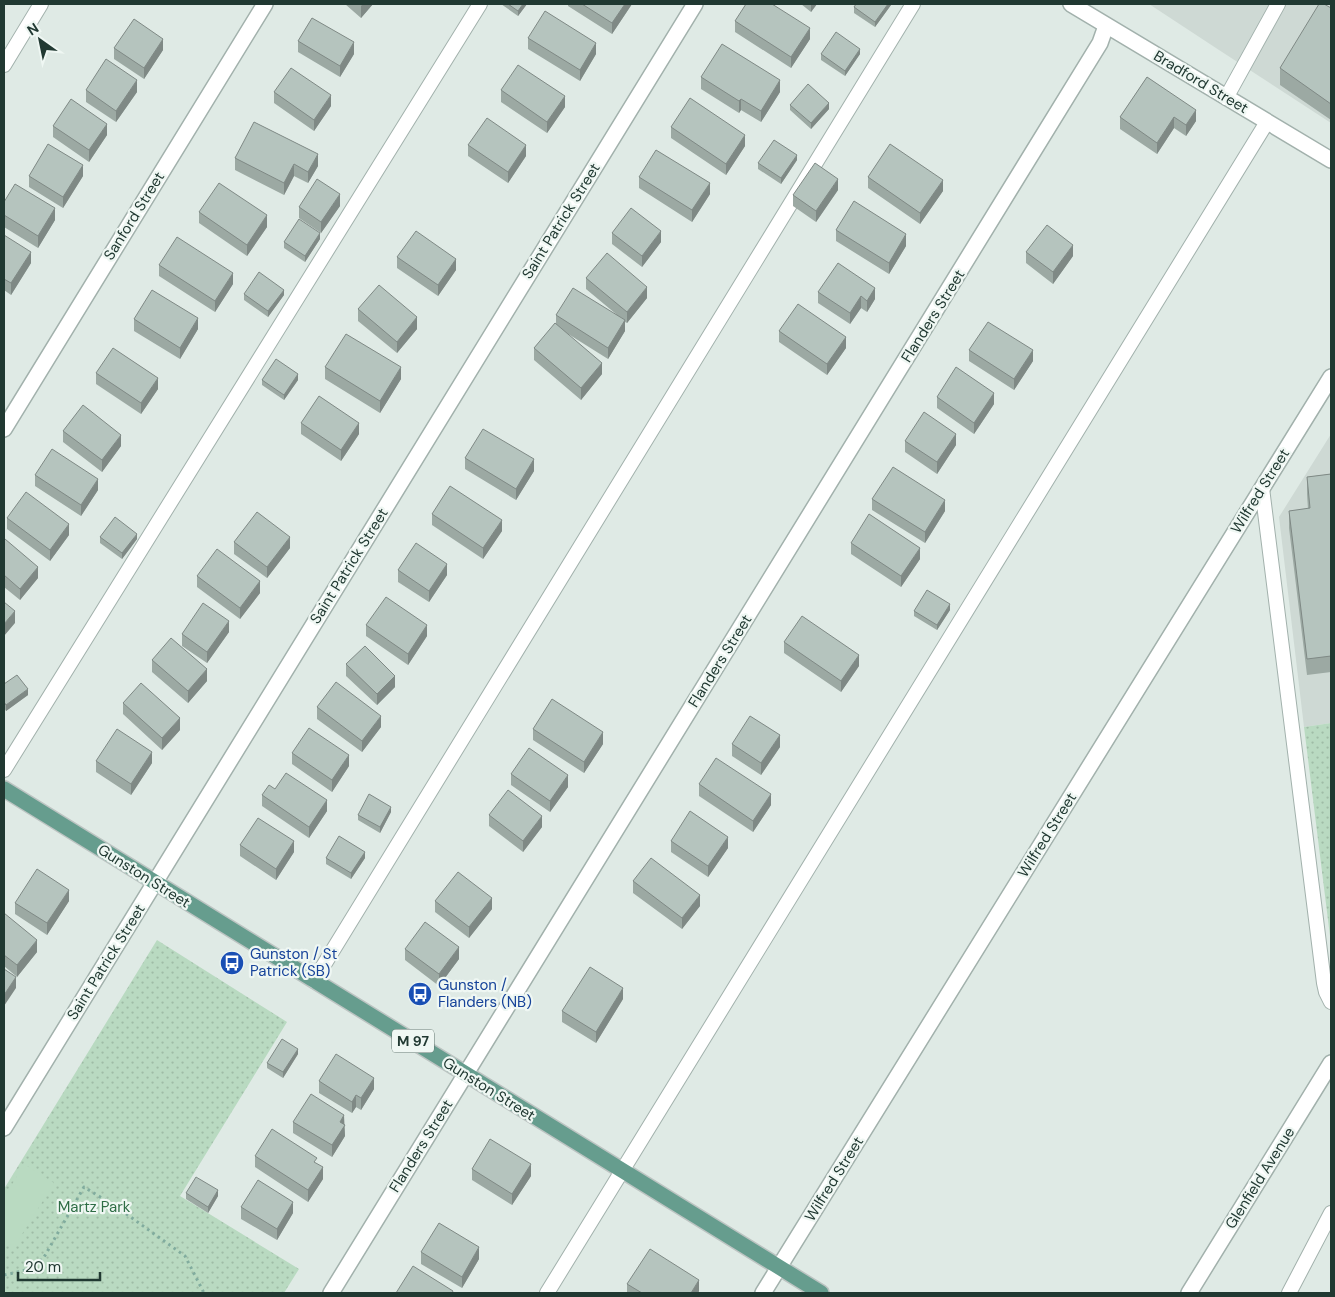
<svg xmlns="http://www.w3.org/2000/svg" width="1335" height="1297" viewBox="0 0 1335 1297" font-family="'DM Sans',sans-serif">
<defs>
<pattern id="grass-dots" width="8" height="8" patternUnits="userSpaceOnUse" patternTransform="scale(1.25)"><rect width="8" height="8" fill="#b9dac1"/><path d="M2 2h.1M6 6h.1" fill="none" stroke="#9fbca6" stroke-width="1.8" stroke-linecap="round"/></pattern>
</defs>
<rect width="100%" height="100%" fill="#dfeae5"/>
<!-- built -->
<path fill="#ced9d4" d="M1149 4H1331V123L1219 50Z
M1331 434V723L1304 727 1279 517Z"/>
<!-- grass -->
<path fill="url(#grass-dots)" d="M1331 723V944L1304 727Z
M157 940 287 1022 180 1196 299 1269 284 1293H4V1189Z"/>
<!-- pitch -->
<path fill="#b9dac1" d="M24 1164 54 1183 14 1247 4 1240V1198Z"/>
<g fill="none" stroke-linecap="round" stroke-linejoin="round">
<!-- service casing -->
<g stroke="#a2b1ac" stroke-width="16">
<path id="service" d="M4 65 41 4
M1226 98 1278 4
M1262 488 1324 983 1326 992 1331 1002
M4 770 480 4
M314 981 913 4
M547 1293 1267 122
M1289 1293 1331 1213"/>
</g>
<!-- minor casing -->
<g stroke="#a2b1ac" stroke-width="18">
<path id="minor" d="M1071 4 1331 160
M4 429 265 4
M4 1128 695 4
M331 1293 1100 43 1106 26
M763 1293 1331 377
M1189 1293 1331 1063"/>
</g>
<!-- primary casing -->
<g stroke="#bcc4c2" stroke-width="18">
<path id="primary" d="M4 789 821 1293"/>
</g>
<!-- path -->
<path stroke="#81ac9e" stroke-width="3" stroke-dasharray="2.5 4" stroke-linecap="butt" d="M4 1275 23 1271 43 1259 84 1187 118 1208 185 1256 204 1293"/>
<!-- service -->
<use href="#service" stroke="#fff" stroke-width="14"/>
<!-- minor -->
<use href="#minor" stroke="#fff" stroke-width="15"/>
<!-- primary -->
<use href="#primary" stroke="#669d8e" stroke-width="15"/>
</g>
<!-- wall -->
<path fill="#9ca9a3" d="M345 4H373L361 18Z
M501 4H527L518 16Z
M568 4H632L612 34 568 6Z
M801 4H817L811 12Z
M891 4V5L875 27 854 13V7Z
M1331 8V120L1280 85V68Z
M735 21 810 39 791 68 735 32Z
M528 38 596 54 580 81 528 49Z
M298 41 354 54 340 77 298 52Z
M114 48 163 50 144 79 114 59Z
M821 54H860L845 76 821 60Z
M701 77 780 92 761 122 741 110 739 113 701 89Z
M1147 77 1196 121 1186 136 1174 128 1157 154 1120 129V117Z
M86 90 137 92 116 122 86 102Z
M501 90 565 107 547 133 501 102Z
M274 92 331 106 314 131 274 103Z
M790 105 829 109 811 129 790 110Z
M53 126 107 135 89 162 53 137Z
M671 127 745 146 726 175 671 138Z
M468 145 526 156 508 183 468 156Z
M235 158 318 166 308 183 294 176 284 195 235 170Z
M797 160 781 184 758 169V163Z
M29 176H83L63 208 29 187Z
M639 177 710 194 692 222 639 188Z
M868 177 943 191 920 224 868 188Z
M838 190 816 222 793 206V195Z
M4 202 55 220 38 248 4 227Z
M340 206 321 233 299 218V207Z
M199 212 267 227 247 256 199 223Z
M836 230 906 246 889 274 836 241Z
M612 233 661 242 642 267 612 244Z
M4 235 31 263 11 295 4 290Z
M320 239 305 262 284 248V242Z
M1026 252 1073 256 1053 284 1026 263Z
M397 257 456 270 438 296 397 268Z
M159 265 233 284 215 312 159 276Z
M586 278 647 298 627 323 625 322V331L608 359 565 332 602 374 581 400 534 360V348L556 324V315L616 314 586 289Z
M875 288V299L867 312 861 308 850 324 818 303V292Z
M244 294 284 295 268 317 244 300Z
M358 309 417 329 397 353 358 321Z
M134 319 198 329 180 359 134 331Z
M779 331 846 348 827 375 779 342Z
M969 350 1033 361 1014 390 969 361Z
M325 367 401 379 380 413 325 379Z
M96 373 158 389 141 414 96 384Z
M262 380H298L284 400 262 385Z
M937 397 994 404 974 434 937 408Z
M301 423 359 434 341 461 301 434Z
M63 431 121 446 102 472 63 442Z
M905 441 956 445 937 474 905 452Z
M465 458 534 471 516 500 465 469Z
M1331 474V672L1307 675 1289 528V511L1308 509 1307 494V477Z
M35 475 98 490 81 516 35 486Z
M872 499 945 511 925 543 872 510Z
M432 514 502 531 483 559 432 525Z
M7 518 69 535 50 561 7 529Z
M100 537 137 539 122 559 100 543Z
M4 540 38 578 20 600 4 587Z
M234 542 290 548 267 578 234 554Z
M851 543 920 559 901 587 851 554Z
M398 570 447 575 429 602 398 582Z
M197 576 260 593 240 619 197 587Z
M950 610 937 630 914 616V611Z
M366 625 427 636 408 665 366 636Z
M229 632 207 663 182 646V634Z
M784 642 859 666 841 692 784 653Z
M152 660 207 681 188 703 152 672Z
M346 664 395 687 377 705 346 676Z
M4 684 28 695 6 711 4 708Z
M123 703 180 730 162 750 123 714Z
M317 707 381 727 362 752 317 719Z
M533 729 603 744 584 773 533 740Z
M732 744 780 747 761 775 732 756Z
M292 753 349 766 332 792 292 764Z
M96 761 152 763 131 795 96 772Z
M511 774 568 787 550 812 511 785Z
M699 784 771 805 753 832 699 796Z
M275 789 327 811 309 838 262 806V795Z
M391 812 380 833 358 820V815Z
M489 815 542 827 523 852 489 826Z
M671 841 728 848 708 877 671 852Z
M240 845 294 852 276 880 240 856Z
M326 858H365L351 879 326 864Z
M633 881 700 906 682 929 633 893Z
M69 901 47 935 15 914V903Z
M435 901 492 909 469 938 435 912Z
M4 914 37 952 17 977 4 966Z
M405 949 459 959 439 986 405 960Z
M623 999 596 1043 562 1022V1011Z
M298 1054 283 1078 267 1068V1063Z
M319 1081 374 1089 361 1110 356 1107 352 1113 319 1093Z
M293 1122 344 1124 345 1136 332 1157 293 1133Z
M255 1156 317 1164 323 1179 308 1202 255 1167Z
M472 1169 531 1176 512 1205 472 1180Z
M186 1193 218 1196 208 1213 186 1199Z
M241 1207 293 1213 277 1240 241 1219Z
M421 1252 479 1259 462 1288 421 1264Z
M627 1284 699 1291 698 1293H627Z"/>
<!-- shaded-wall -->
<path fill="#7f8985" d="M363 4H373L361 18V6Z
M523 4H527L518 16V11Z
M625 4H632L612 34V23Z
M811 4H817L811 12Z
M888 4H891V5L875 27V22Z
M810 28V39L791 68V57Z
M163 39V50L144 79V68Z
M354 42V54L340 77V66Z
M596 43V54L580 81V70Z
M860 49V54L845 76V71Z
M137 80V92L116 122V111Z
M780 80V92L761 122V111Z
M331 95V106L314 131V120Z
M565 96V107L547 133V122Z
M741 99V110L739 113V101Z
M829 103V109L811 129V123Z
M1196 110V121L1186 136V125Z
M1174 117V128L1157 154V143Z
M107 124V135L89 162V150Z
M745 135V146L726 175V164Z
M526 145V156L508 183V172Z
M318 154V166L308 183V172Z
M797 155V160L781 184V178Z
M294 164V176L284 195V183Z
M83 165V176L63 208V197Z
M838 179V190L816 222V211Z
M943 180V191L920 224V213Z
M710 183V194L692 222V210Z
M340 194V206L321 233V222Z
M55 208V220L38 248V236Z
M267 215V227L247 256V245Z
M661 231V242L642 267V256Z
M320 233V239L305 262V256Z
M906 234V246L889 274V263Z
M1073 245V256L1053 284V272Z
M31 252V263L11 295V283Z
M456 259V270L438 296V285Z
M233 273V284L215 312V301Z
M647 287V298L627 323V312Z
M875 288V299L867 312V301Z
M284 290V295L268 317V311Z
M861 296V308L850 324V313Z
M417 317V329L397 353V342Z
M198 318V329L180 359V348Z
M625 320V331L608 359V348Z
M846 337V348L827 375V364Z
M1033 350V361L1014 390V379Z
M602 363V374L581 400V388Z
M401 367V379L380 413V401Z
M298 374V380L284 400V395Z
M158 378V389L141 414V403Z
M994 393V404L974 434V423Z
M359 423V434L341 461V450Z
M956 434V445L937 474V462Z
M121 435V446L102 472V460Z
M534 459V471L516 500V489Z
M98 479V490L81 516V505Z
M945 500V511L925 543V532Z
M502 520V531L483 559V548Z
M69 524V535L50 561V550Z
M137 534V539L122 559V553Z
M290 537V548L267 578V567Z
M920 548V559L901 587V576Z
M447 564V575L429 602V591Z
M38 567V578L20 600V589Z
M260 581V593L240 619V608Z
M950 604V610L937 630V625Z
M15 611V623L4 636V624Z
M229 621V632L207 663V652Z
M427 625V636L408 665V654Z
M859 655V666L841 692V681Z
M207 669V681L188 703V691Z
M395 676V687L377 705V694Z
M28 689V695L6 711V705Z
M381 716V727L362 752V741Z
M180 718V730L162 750V738Z
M603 732V744L584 773V762Z
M780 735V747L761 775V763Z
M152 752V763L131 795V784Z
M349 755V766L332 792V780Z
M568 775V787L550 812V801Z
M771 794V805L753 832V821Z
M327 800V811L309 838V827Z
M391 807V812L380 833V827Z
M542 816V827L523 852V841Z
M728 837V848L708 877V866Z
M294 841V852L276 880V869Z
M365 852V858L351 879V873Z
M69 890V901L47 935V923Z
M700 895V906L682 929V918Z
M492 898V909L469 938V927Z
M37 940V952L17 977V965Z
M459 947V959L439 986V974Z
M16 977V988L4 1006V995Z
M623 988V999L596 1043V1032Z
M298 1049V1054L283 1078V1072Z
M374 1078V1089L361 1110V1098Z
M356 1095V1107L352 1113V1102Z
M344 1115 345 1136 332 1157V1145L340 1122Z
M531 1164V1176L512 1205V1194Z
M323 1167V1179L308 1202V1190Z
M218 1190V1196L208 1213V1207Z
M293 1202V1213L277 1240V1229Z
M479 1247V1259L462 1288V1277Z
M699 1280V1291L698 1293H691Z"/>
<!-- building -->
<path fill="#b5c4be" stroke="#7f8985" d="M508 4H523L518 11Z
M582 4H625L612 23Z
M746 4H772L810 28 791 57 735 21Z
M856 4H888L875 22 854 7Z
M1319 4H1324L1331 8V104L1280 68Z
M545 11 596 43 580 70 528 38Z
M312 18 354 42 340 66 298 41Z
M134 19 163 39 144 68 114 48Z
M836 32 860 49 845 71 821 54Z
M722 44 780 80 761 111 741 99 739 101 701 77Z
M106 59 137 80 116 111 86 90Z
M518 65 565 96 547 122 501 90Z
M291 68 331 95 314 120 274 92Z
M1147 77 1196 110 1186 125 1174 117 1157 143 1120 117Z
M808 84 829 103 811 123 790 105Z
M690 98 745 135 726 164 671 127Z
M71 99 107 124 89 150 53 126Z
M487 118 526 145 508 172 468 145Z
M254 122 318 154 308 172 294 164 284 183 235 158Z
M774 140 797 155 781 178 758 163Z
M48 144 83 165 63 197 29 176Z
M890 144 943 180 920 213 868 177Z
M656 150 710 183 692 210 639 177Z
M815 163 838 179 816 211 793 195Z
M317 179 340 194 321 222 299 207Z
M219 183 267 215 247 245 199 212Z
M15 184 55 208 38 236 4 215V202Z
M854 201 906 234 889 263 836 230Z
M631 208 661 231 642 256 612 233Z
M299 219 320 233 305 256 284 242Z
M1047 225 1073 245 1053 272 1026 252Z
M416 231 456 259 438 285 397 257Z
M4 235 31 252 11 283 4 279Z
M177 237 233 273 215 301 159 265Z
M607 253 647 287 627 312 586 278Z
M838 263 875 288 867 301 861 296 850 313 818 292Z
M259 272 284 290 268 311 244 294Z
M379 285 417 317 397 342 358 309Z
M573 288 625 320 608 348 556 315Z
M152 290 198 318 180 348 134 319Z
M798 304 846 337 827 364 779 331Z
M988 322 1033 350 1014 379 969 350Z
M555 323 602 363 581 388 534 348Z
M346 334 401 367 380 401 325 367Z
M113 348 158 378 141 403 96 373Z
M276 359 298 374 284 395 262 380Z
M956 367 994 393 974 423 937 397Z
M319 396 359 423 341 450 301 423Z
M83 405 121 435 102 460 63 431Z
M924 412 956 434 937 462 905 441Z
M483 429 534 459 516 489 465 458Z
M52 449 98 479 81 505 35 475Z
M893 467 945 500 925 532 872 499Z
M1331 474V656L1307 659 1289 511 1310 508 1307 477Z
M450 486 502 520 483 548 432 514Z
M26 492 69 524 50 550 7 518Z
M257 512 290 537 267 567 234 542Z
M869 514 920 548 901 576 851 543Z
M115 517 137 534 122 553 100 537Z
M5 539 38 567 20 589 4 575V540Z
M416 543 447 564 429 591 398 570Z
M217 549 260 581 240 608 197 576Z
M927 590 950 604 937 625 914 611Z
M386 597 427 625 408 654 366 625Z
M4 602 15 611 4 624Z
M203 603 229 621 207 652 182 634Z
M802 616 859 655 841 681 784 642Z
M171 638 207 669 188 691 152 660Z
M365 646 395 676 377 694 346 664Z
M17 675 28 689 6 705 4 702V684Z
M336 682 381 716 362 741 317 707Z
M141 683 180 718 162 738 123 703Z
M552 699 603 732 584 762 533 729Z
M750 716 780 735 761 763 732 744Z
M309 728 349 755 332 780 292 753Z
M117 729 152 752 131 784 96 761Z
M529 748 568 775 550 801 511 774Z
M716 758 771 794 753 821 699 784Z
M286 773 327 800 309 827 262 795 269 785 275 789Z
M508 790 542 816 523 841 489 815Z
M369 794 391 807 380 827 358 815Z
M690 811 728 837 708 866 671 841Z
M258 818 294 841 276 869 240 845Z
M339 836 365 852 351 873 326 858Z
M651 858 700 895 682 918 633 881Z
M37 869 69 890 47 923 15 903Z
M458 872 492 898 469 927 435 901Z
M4 913 37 940 17 965 4 955Z
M425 922 459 947 439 974 405 949Z
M590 967 623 988 596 1032 562 1011Z
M4 969 16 977 4 995Z
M282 1039 298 1049 283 1072 267 1063Z
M336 1054 374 1078 361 1098 356 1095 352 1102 319 1081Z
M311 1094 344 1115 340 1122 345 1125 332 1145 293 1122Z
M272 1129 317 1158 314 1162 323 1167 308 1190 255 1156Z
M490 1139 531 1164 512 1194 472 1169Z
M196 1177 218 1190 208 1207 186 1193Z
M258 1180 293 1202 277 1229 241 1207Z
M439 1223 479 1247 462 1277 421 1252Z
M650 1249 699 1280 691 1293H642L627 1284Z
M413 1266 453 1291 452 1293H396Z"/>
<!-- icons -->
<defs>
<g id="bus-disc" transform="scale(1.25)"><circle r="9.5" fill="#1a4fb4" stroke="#eff7f3"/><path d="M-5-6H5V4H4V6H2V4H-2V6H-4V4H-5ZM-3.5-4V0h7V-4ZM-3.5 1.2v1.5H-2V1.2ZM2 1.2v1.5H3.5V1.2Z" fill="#fff"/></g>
</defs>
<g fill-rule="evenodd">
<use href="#bus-disc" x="232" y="963"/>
<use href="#bus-disc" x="420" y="994"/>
</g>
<g text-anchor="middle" stroke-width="4.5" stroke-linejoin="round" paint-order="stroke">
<!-- shield labels -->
<rect fill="#eff7f3" stroke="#5f726c" stroke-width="1" x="392" y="1029.5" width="42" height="23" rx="4"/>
<g font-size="14" font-weight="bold" fill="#213932">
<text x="413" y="1046">M 97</text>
</g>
<!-- street labels -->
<g font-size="15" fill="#213932" stroke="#eff7f3">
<text transform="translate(1201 82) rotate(31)" y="5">Bradford Street</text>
<text transform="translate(134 216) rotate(-58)" y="5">Sanford Street</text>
<text transform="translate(561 221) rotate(-58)" y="5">Saint Patrick Street</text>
<text transform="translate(933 316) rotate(-58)" y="5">Flanders Street</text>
<text transform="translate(1260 491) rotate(-58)" y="5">Wilfred Street</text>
<text transform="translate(349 566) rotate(-58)" y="5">Saint Patrick Street</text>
<text transform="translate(720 661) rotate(-58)" y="5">Flanders Street</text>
<text transform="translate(1047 835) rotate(-58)" y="5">Wilfred Street</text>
<text transform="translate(144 876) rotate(32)" y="5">Gunston Street</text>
<text transform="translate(106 962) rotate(-58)" y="5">Saint Patrick Street</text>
<text transform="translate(489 1089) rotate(32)" y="5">Gunston Street</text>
<text transform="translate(421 1146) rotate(-58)" y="5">Flanders Street</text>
<text transform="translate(1260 1178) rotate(-58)" y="5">Glenfield Avenue</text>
<text transform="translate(834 1179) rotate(-58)" y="5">Wilfred Street</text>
</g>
<!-- transit labels -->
<g font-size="15" fill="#164399" stroke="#eff7f3" text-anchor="start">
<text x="250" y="959">Gunston / St<tspan x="250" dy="17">Patrick (SB)</tspan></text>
<text x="438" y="990">Gunston /<tspan x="438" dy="17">Flanders (NB)</tspan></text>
</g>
<!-- park labels -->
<g font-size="15" fill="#2e6d45" stroke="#eff7f3">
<text x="94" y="1212">Martz Park</text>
</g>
</g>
<!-- border -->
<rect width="1335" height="1297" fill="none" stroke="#213932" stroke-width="10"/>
<!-- north arrow -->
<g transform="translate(40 40) rotate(327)" stroke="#eff7f3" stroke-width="4" paint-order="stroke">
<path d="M0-4L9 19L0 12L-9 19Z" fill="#213932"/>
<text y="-8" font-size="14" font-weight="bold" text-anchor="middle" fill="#213932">N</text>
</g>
<!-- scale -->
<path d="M18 1272v8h82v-8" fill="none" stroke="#213932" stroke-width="2.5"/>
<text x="25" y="1272" font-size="15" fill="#213932" stroke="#eff7f3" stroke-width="4" paint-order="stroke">20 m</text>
</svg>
